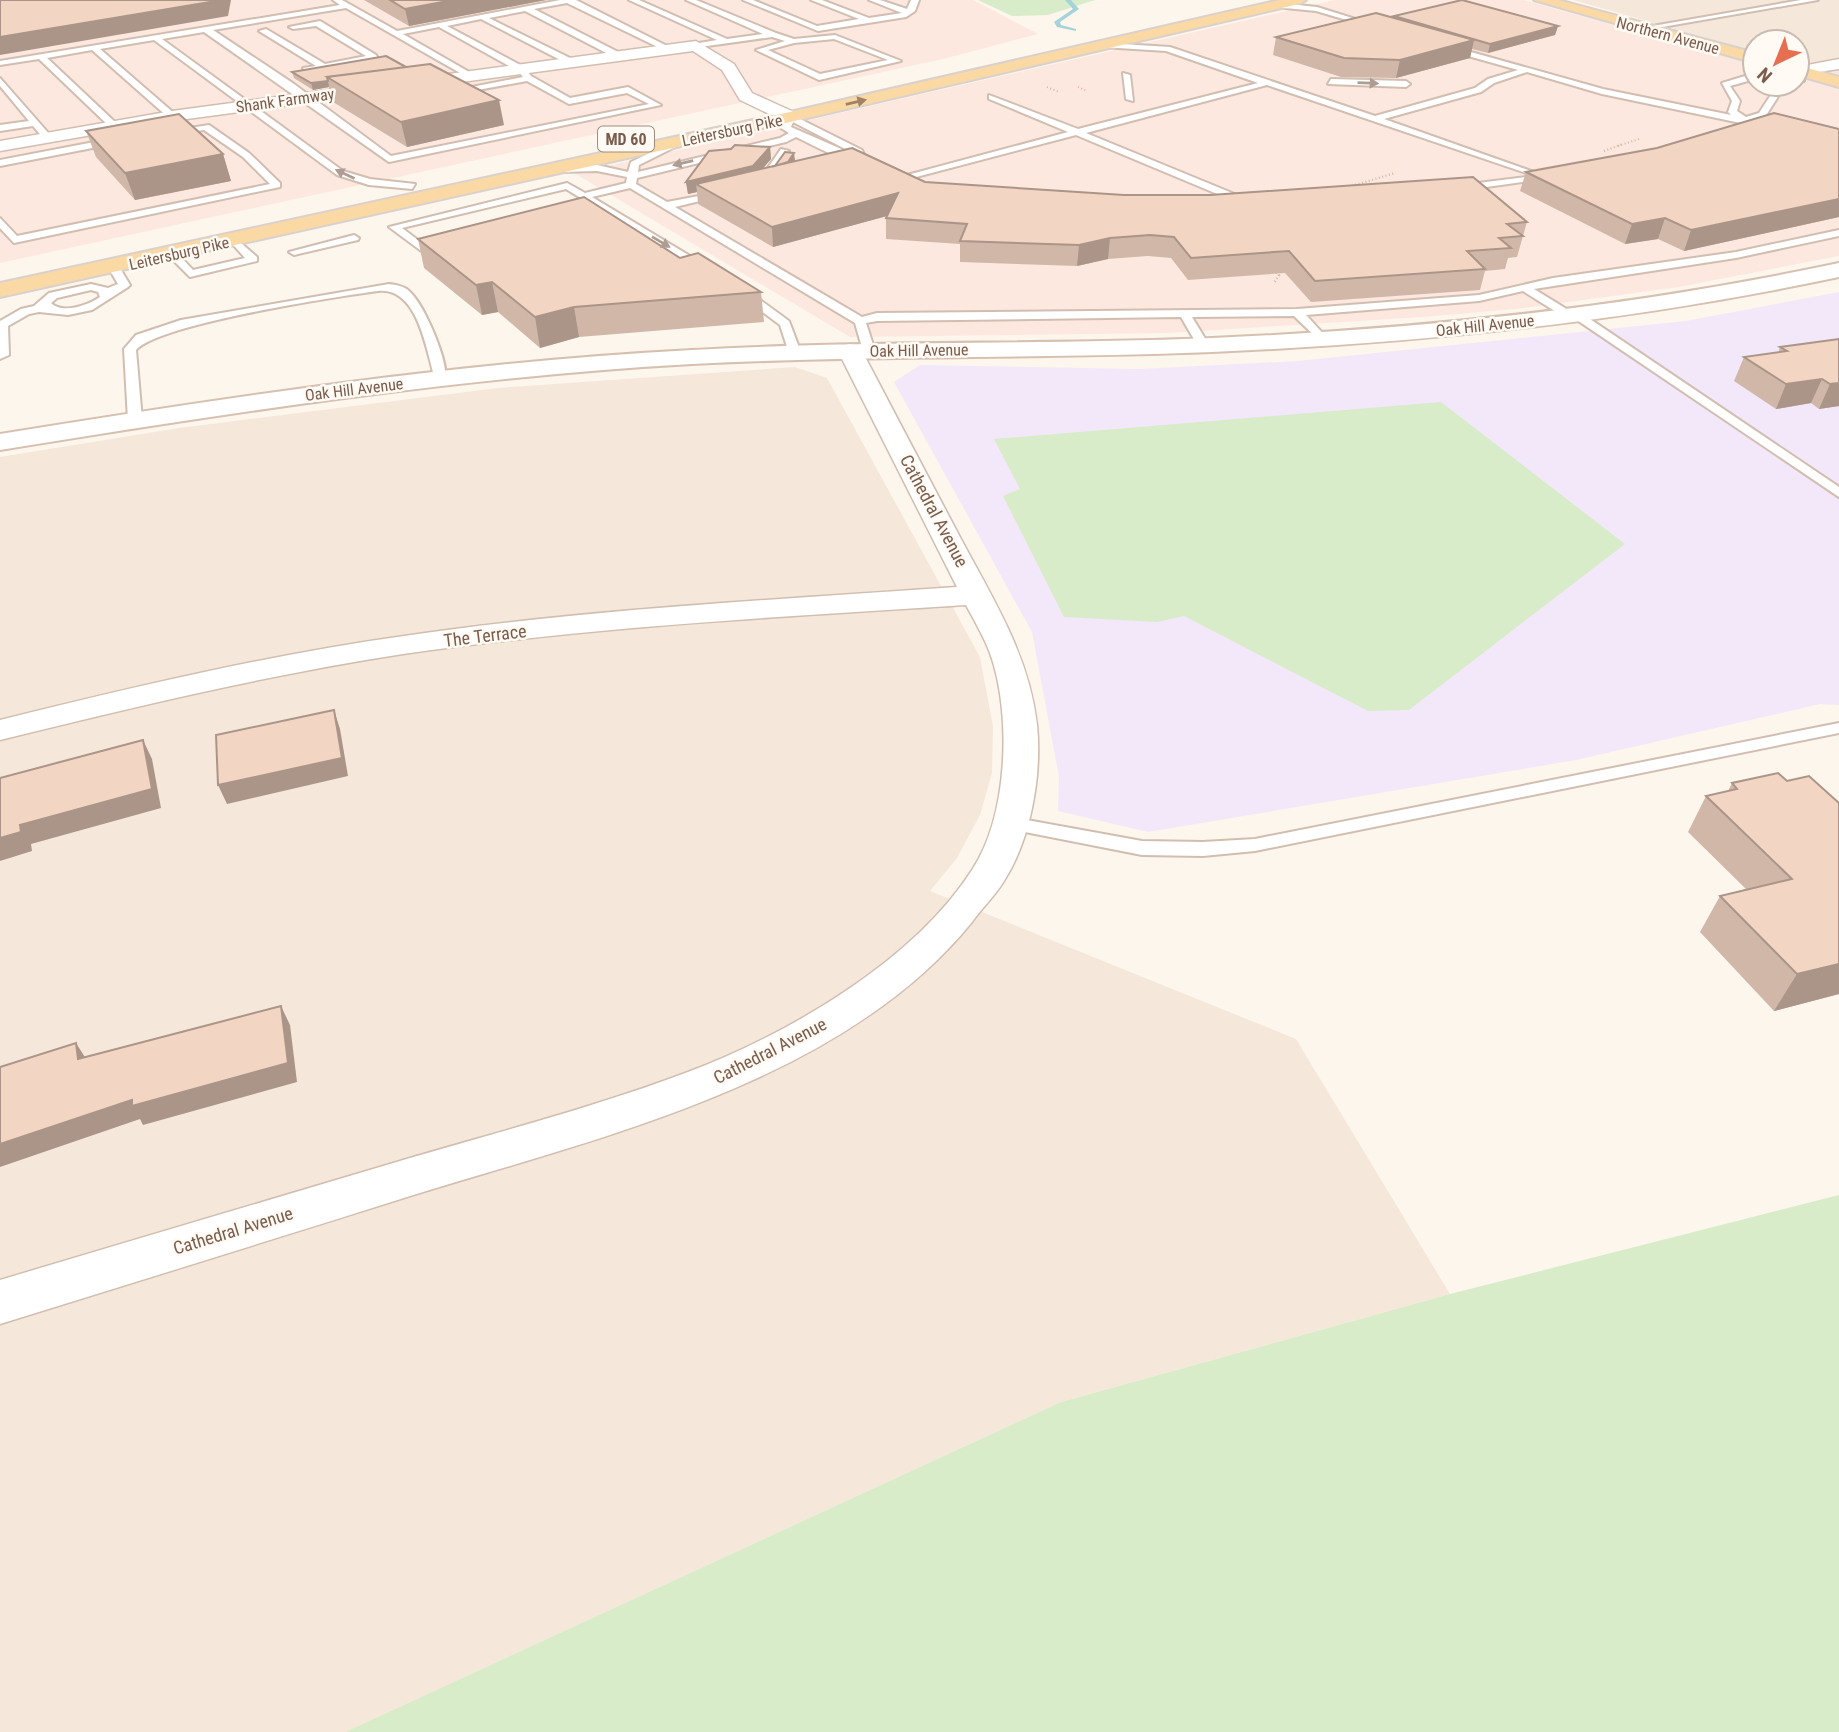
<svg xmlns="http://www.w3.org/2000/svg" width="1839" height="1732" viewBox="0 0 1839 1732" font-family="'Roboto Condensed',sans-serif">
<rect width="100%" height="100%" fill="#fdf6ec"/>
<!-- residential -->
<path fill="#f5e8da" d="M1573 0H1839V75L1797 64V42H1755V52Z
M795 367 827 378 980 657 993 726 992 773 980 815 957 858 930 891 1296 1039 1450 1294 1061 1402 345 1732H0V457L179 428 498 388Z"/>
<!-- commercial -->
<path fill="#fde8e0" d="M0 0H973L1038 34 943 59 0 263Z
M1335 0H1524L1755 65V84H1797V76L1839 88V256L1679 287 1516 309 1423 317 1168 333 850 337 569 170 594 169Z"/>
<!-- education -->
<path fill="#f3e8fa" d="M1839 292V705L1820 704 1576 760 1148 832 1058 811 1059 777 1032 632 894 382 920 365 1140 369 1298 361 1686 321Z"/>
<!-- green -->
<path fill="#d8ecc9" d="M978 0H1095L1048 15 1012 16Z
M1441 402 1625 544 1409 710 1368 711 1184 616 1157 622 1064 617 1003 496 1020 489 994 439Z
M1839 1195V1732H345L1061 1402 1450 1294Z"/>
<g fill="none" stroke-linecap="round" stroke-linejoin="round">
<!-- stream -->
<path fill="#a5d3da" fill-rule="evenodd" d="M1065 0H1071L1079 9 1060 22 1061 25 1076 29V31L1057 27 1054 22 1073 9Z"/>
<!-- lane casing -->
<g stroke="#d1beb0" stroke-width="4">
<path id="lane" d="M333 0H342L397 31 560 0H576L673 49 666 51 567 3 534 9 622 54V58H616L525 11 489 18 574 60V64H568L481 19 447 26 524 67 531 76 570 98 628 87 661 105 389 162 204 32 162 39 343 171 370 179 415 184 412 189 369 185 337 175 154 40 100 49 175 114V118H169L92 50 47 58 116 123V127H110L39 59 0 65V61L340 5ZM346 8 469 78 476 76 403 34 439 27 518 71 523 77 456 90V94L527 81 569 104 627 93 649 104 391 156 294 84 213 30Z
M629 0H639L727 39 763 34 686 0H696L776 33 794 39 835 35 901 61 819 80 756 50 785 41 772 37 693 48V44L717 40ZM834 39 888 60 820 74 768 50 794 43Z
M743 0H753L817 26 859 19 811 0H822L869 18 902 13 869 0H880L907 9 911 0H919L915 11 906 17 818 31Z
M1801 0H1818L1645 30 1641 28Z
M1278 3 1317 7 1381 27 1377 29 1316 11 1275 7Z
M320 21 376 55 377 57 306 72 303 68 316 66 259 31 266 29 325 64 366 56 316 26 293 29 289 27Z
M1105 43 1170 47 1375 116 1475 88 1488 79 1518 70 1443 49 1446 45 1603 89 1731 115 1728 112 1732 101 1722 83 1755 73V79L1730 86 1740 101 1737 111 1746 117 1759 113 1778 84H1786L1765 117 1754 120 1777 125 1774 130 1602 94 1527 72 1494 83 1481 92 1384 119 1551 178 1458 191 1454 186 1535 176 1267 85 1086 133 1254 202V206H1246L1076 135 901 181 896 178 1068 132 989 99V95L1078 129 1258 83 1166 51 1102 47Z
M1797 69 1805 71 1804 81 1797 83Z
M1123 73 1130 75 1133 101 1126 99Z
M0 78 50 135V139H44L33 126 0 131V125L29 121 0 86Z
M1331 79 1406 81 1410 84 1406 87 1328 84Z
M790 114 862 150 866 159C851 168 812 144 796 137L786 142 637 178 636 184 667 202 725 191V195L675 207 862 317 877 313 1297 309 1479 295 1553 278 1736 252 1839 230V236L1736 258 1534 289 1573 313H1581L1839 487V497L1574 318H1566L1523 291 1479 301 1306 315 1328 339 1322 343 1294 316 1192 317 1209 345 1203 349 1199 348 1181 317 877 321 866 323 875 351 869 355 863 351 855 323 630 188 592 197 710 268V272H702L566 189 402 228 426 246 442 243 447 246 424 253 389 227 567 183 585 193 626 183 627 177 597 171 559 172 554 169 559 166 597 165 628 172 631 162 677 140 685 142 639 165 638 172 780 138 789 133 781 128ZM793 122 855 154V155L791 127Z
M209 125 249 153 280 183V187L14 243 0 228V218L17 236 270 184 243 157 204 130 169 135 164 132Z
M115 138 118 143 0 166V160Z
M781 149 789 151 762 185H756Z
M354 235 359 238 358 240 294 255 289 252Z
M234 237 257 257V261L190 277 167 254 176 252 193 270 245 258 229 240Z
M114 264 118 265 130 285 128 287 92 310 68 315 39 312 29 314 8 326 9 355 0 359V321L21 309 34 306 49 293 91 284 108 288 118 284 108 267ZM91 290 98 292 100 297C87 306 62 314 51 303L57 298Z
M389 284C396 285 404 286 409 291 424 304 450 364 445 382L435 379C426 349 418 287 378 291 334 297 159 324 136 350L142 420 135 424 128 420 124 349 136 335 181 320Z
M737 289H745L789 321 801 353 799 356 789 353 780 325 737 293Z
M1839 723V733L1255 851 1203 856 1142 855 1010 829 1001 823 1010 817 1142 841 1203 842 1255 839Z"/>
</g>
<!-- street casing -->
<g stroke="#d1beb0" stroke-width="3">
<path id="street" d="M696 41 734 64 752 93 796 113 799 117 796 121H784L740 100 722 70 693 51 172 121 0 151V141L172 111Z
M1839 59V69L1797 75V67Z
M850 344 858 346 862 351C895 414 928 477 961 539 993 599 1029 655 1037 725 1042 775 1031 839 1004 881 995 896 982 908 972 922 842 1083 597 1138 407 1197 271 1240 136 1282 0 1324V1280C137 1239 273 1199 410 1158 502 1131 598 1106 688 1072 788 1034 913 962 972 870 1008 816 1012 714 990 653 984 637 974 620 966 605 778 617 589 627 403 654 267 675 133 707 0 740V720C134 687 268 655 404 636 587 609 772 600 957 587L838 351 842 346Z"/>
</g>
<!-- secondary casing -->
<g stroke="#d6c0b0" stroke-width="4">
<path id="secondary" d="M1839 263V277C1632 321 1423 343 1212 352 1039 359 865 355 692 364 459 377 229 413 0 450V434C229 397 459 362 692 350 865 340 1039 345 1212 338 1423 329 1632 307 1839 263Z"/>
</g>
<!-- primary casing -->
<g stroke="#dad1cd" stroke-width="4">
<path id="primary" d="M1280 0H1306L1299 4 790 122 0 297V283L790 112Z
M1534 0H1558L1755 53V63Z
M1797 65 1839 77V87L1797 75Z"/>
</g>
<!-- path-far1 -->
<path stroke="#d9b8a5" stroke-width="2" stroke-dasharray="1 2.5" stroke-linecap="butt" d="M1047 87 1059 92
M1078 87 1087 91
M1618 146 1639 139"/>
<!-- path -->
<path stroke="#d9b8a5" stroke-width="2.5" stroke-dasharray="1 2.5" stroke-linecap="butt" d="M1604 151 1623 144
M1352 186 1395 173
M1274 270 1279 275 1274 283"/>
<!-- lane -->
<use href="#lane" fill="#fff" fill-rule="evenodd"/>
<!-- street -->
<use href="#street" fill="#fff" fill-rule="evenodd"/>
<!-- secondary -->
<use href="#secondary" fill="#fff" fill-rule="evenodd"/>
<!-- primary -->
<use href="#primary" fill="#fbd9a5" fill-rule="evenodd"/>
</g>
<!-- wall -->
<path fill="#d1b7a8" d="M364 0H546L409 26Z
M1394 16 1558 26 1555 35 1488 53 1472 49 1470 58 1396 78 1341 77 1273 55 1276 37 1393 18Z
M386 56 504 125 407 147 333 102 329 87 313 90 294 78 292 72Z
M1839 129V217L1684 251 1658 239 1625 244 1520 191 1526 172Z
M86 131 223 154 231 181 135 200 96 157Z
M770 147 771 159 763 168 795 160 794 161 925 182 1527 222 1517 257 1508 258 1505 269 1485 271 1480 290 1311 302 1285 273 1188 280 1171 258 1148 256 1108 259 1077 266 960 262V244L886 239V218L887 216 773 247 698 204 697 192 688 194 686 182Z
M418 239 680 258 761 292 764 322 579 337 540 348 498 312 482 315 424 268Z
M1839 339V406L1819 409 1811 403 1776 409 1734 381 1744 357 1778 353 1780 347Z
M1787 781 1839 803V994L1774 1011 1700 932 1720 896 1746 889 1688 832 1706 796 1728 791 1732 783Z"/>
<!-- shaded-wall -->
<path fill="#aa9588" d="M222 0H231L228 16 0 55V37Z
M453 0H546L409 26 405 9Z
M1558 26 1555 35 1488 53 1490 44Z
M1474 40 1470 58 1396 78 1400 60Z
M328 81 329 87 313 90 311 83Z
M499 100 504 125 407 147 401 122Z
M770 147 771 159 754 179 696 184 697 192 688 194 686 182Z
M794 153 795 160 788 171 775 174Z
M223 154 231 181 135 200 125 173Z
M898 193V213L773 247 772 227Z
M1839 199V217L1684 251 1691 230Z
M1665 218 1658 239 1625 244 1632 224Z
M1110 238 1108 259 1077 266 1079 245Z
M492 282 498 312 482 315 476 285Z
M574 307 579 337 540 348 535 317Z
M1822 379 1811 403 1776 409 1786 384Z
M1839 383V406L1819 409 1830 384Z
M334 710 340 729 348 776 227 804 218 785Z
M143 740 152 759 161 808 31 844 32 851 0 861V838Z
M1839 964V994L1774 1011 1797 974Z
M281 1006 290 1025 297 1082 143 1125 140 1119 0 1167V1144L132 1100Z
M76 1043 88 1062 78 1059Z"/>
<!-- building -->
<path fill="#f3d5c3" stroke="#aa9588" stroke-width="2" d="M0 0H222L0 37Z
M390 0H453L405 9Z
M1462 0 1558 26 1490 44 1394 16Z
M1376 13 1474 40 1400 60 1344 58 1276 37Z
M386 56 406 67 327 77 328 81 311 83 292 72Z
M430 64 499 100 401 122 327 77Z
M1774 113 1839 129V199L1691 230 1665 218 1632 224 1526 172 1657 148Z
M179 114 223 154 125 173 86 131Z
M735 145 770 147 753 166 686 182 709 151 731 149Z
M852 148 925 182 1124 195H1210L1473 177 1527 222 1507 224 1523 236 1499 238 1511 248 1467 251 1485 269 1315 281 1289 251 1191 258 1174 237 1150 235 1110 238 1079 245 960 241 967 224 886 218 898 193 772 227 696 184Z
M785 152 794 153 788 162 775 166Z
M584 197 680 258 698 253 761 292 574 307 535 317 492 282 476 285 418 239Z
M1839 339V383L1830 384 1822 379 1786 384 1744 357 1787 351 1780 347Z
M334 710 342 758 218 785 216 735Z
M143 740 152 789 20 825 21 832 0 838V778Z
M1778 773 1787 781 1809 776 1839 803V964L1797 974 1720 896 1792 879 1706 796 1737 789 1732 783Z
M281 1006 288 1063 132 1106V1100L0 1144V1067L76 1043 78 1059Z"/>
<!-- one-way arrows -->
<defs><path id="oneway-solid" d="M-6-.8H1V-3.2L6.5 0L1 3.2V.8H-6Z" transform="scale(1.75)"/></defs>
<g fill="#af9d94">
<use href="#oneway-solid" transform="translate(1368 83) rotate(2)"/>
<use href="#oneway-solid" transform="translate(683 163) rotate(167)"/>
<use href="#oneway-solid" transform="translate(345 174) rotate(-155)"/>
<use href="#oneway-solid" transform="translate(661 242) rotate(31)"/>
</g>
<use fill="#a18267" href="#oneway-solid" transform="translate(856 102) rotate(-13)"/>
<g text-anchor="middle" stroke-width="5" stroke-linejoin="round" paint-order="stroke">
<!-- far-street labels -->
<g font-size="16" fill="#7a5c4d" stroke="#fffaf3">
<text transform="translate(1668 35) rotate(15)" y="6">Northern Avenue</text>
<text transform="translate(285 100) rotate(-8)" y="6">Shank Farmway</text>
<text transform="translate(732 130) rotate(-12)" y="6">Leitersburg Pike</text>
<text transform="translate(179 253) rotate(-13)" y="6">Leitersburg Pike</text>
<text transform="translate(1485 325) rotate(-6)" y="6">Oak Hill Avenue</text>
<text transform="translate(919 350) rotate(-1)" y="6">Oak Hill Avenue</text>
<text transform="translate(354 389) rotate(-7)" y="6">Oak Hill Avenue</text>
</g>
<!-- shield labels -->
<rect fill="#fffaf3" stroke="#a28b7f" stroke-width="2" x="598" y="126.5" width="56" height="25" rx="5"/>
<g font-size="16" font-weight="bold" fill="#7a5c4d">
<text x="626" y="145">MD 60</text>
</g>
<!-- street labels -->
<g font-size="18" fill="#7a5c4d" stroke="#fffaf3">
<text transform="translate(934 511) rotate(62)" y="6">Cathedral Avenue</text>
<text transform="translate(485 636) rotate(-7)" y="6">The Terrace</text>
<text transform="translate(770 1051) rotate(-27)" y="6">Cathedral Avenue</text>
<text transform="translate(233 1231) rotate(-17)" y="6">Cathedral Avenue</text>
</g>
</g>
<!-- north arrow -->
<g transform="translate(1776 63) rotate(223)"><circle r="33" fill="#fffaf3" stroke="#cabbb1" stroke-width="2"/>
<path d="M0-5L12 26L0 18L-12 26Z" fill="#e76f51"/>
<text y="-10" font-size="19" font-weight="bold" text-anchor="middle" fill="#7a5c4d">N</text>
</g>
</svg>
